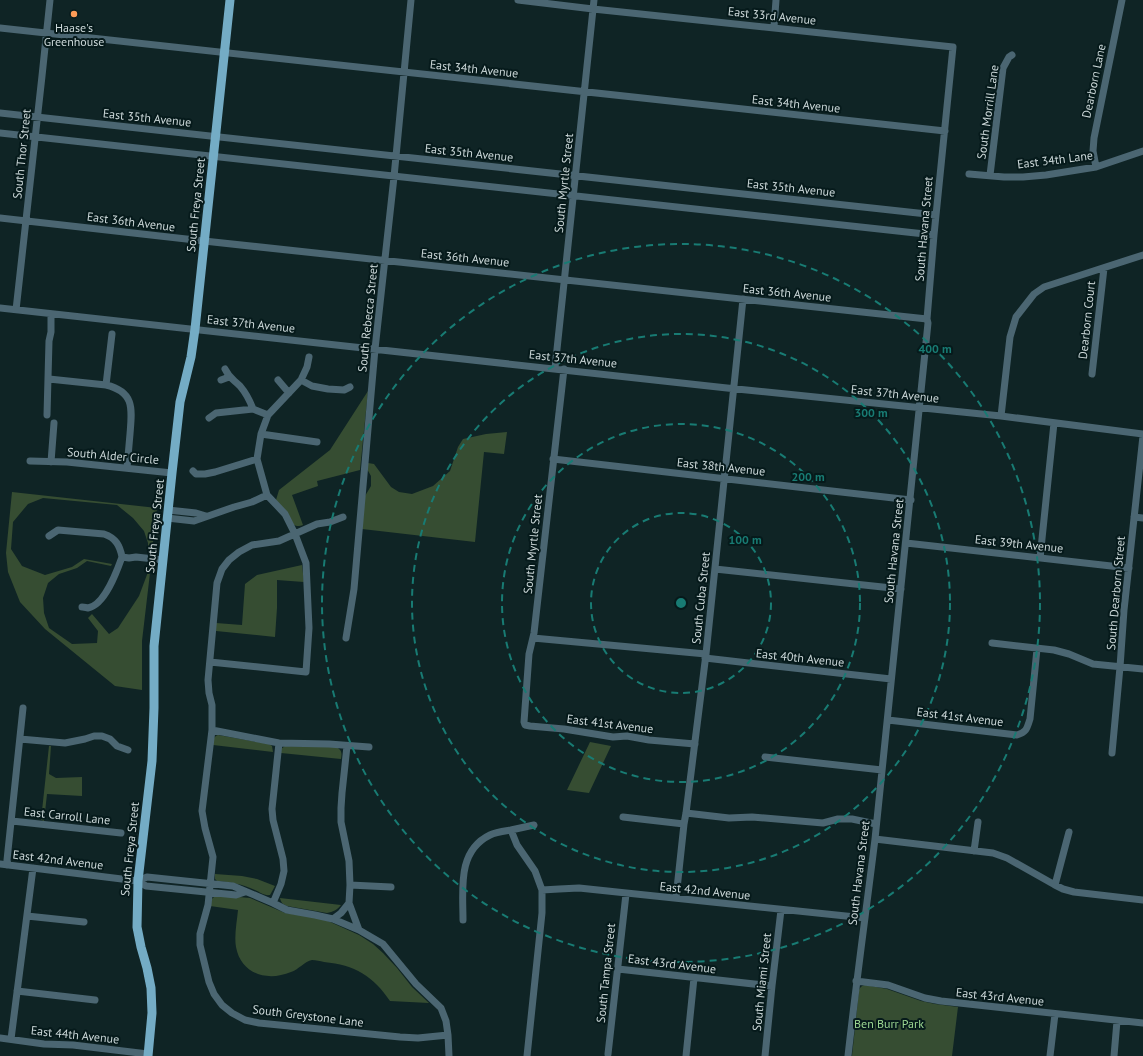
<svg xmlns="http://www.w3.org/2000/svg" width="1143" height="1056" viewBox="0 0 1143 1056" font-family="'PT Sans',sans-serif">
<rect width="100%" height="100%" fill="#0f2425"/>
<!-- green -->
<path fill="#364d32" d="M368 391 360 470 317 481 318 486 292 495 303 525C298 527 296 526 292 524L276 500 279 490 330 450Z
M507 432 504 454 484 452 475 542 362 529 365 496 371 486V476L367 469 368 463 374 464 391 487 399 492 412 494 433 486 450 471 458 447 463 439 486 434Z
M12 492 157 508 152 551 148 550V543L144 531 133 518 117 505 43 498 28 504 13 522 11 549 22 566 45 575 72 567 84 559 112 564 111 566 87 561 77 568 59 574 48 583 43 598 44 613 49 628 72 644 97 643 98 631 88 618 92 614 109 634 118 628 139 596 148 572 150 573 142 641V690L115 686 45 629 20 602 8 572 6 553Z
M302 565 304 582 277 580V608L275 637 216 631V623L242 625 245 584 257 575Z
M218 735 269 744 272 746 273 752 213 745C213 740 213 737 218 735Z
M590 742 611 746 589 793 567 790Z
M49 746H51L49 774 56 778 82 777V796L47 794 44 821 41 820Z
M285 746 336 747C342 750 342 753 341 759L281 753V749Z
M215 874 242 876 257 879 275 886 270 895C264 896 260 892 255 890 242 884 231 882 217 881L215 879Z
M216 895 250 898 285 913 314 917 328 921 359 935 373 944 383 953 397 968 412 987 429 1003 390 1001C373 976 355 965 324 962 320 961 316 960 312 960 305 961 298 970 291 972 267 982 241 974 236 947 234 936 237 921 238 910L210 906 212 899Z
M280 898 341 905C337 910 333 912 327 913L287 906C283 904 281 903 280 898Z
M865 985 887 989 921 1001 935 1004 958 1007 952 1056H852L859 990 860 988 862 986Z"/>
<g fill="none" stroke-linecap="round" stroke-linejoin="round">
<!-- minor -->
<path stroke="#4b6672" stroke-width="7" d="M518 0 593 9 953 47 934 235 927 319 928 323C911 495 894 667 875 839 866 912 856 984 848 1056
M774 27 776 0
M0 28 945 131
M0 113 936 215
M0 133 934 235
M1096 167 1093 151 1094 138 1122 0
M969 174 1004 177H1023L1046 175 1096 167 1143 151
M990 175 1003 68 1009 57 1012 55
M0 218 204 241 927 319
M0 308 727 388 1001 416 1143 434
M16 310 42 76 50 0
M555 368 594 0
M225 369C230 379 233 379 240 386 246 393 250 401 253 409L268 415
M564 369 534 633 529 654 524 722 525 725 530 726 564 729 613 737 627 736 649 740 695 744
M1092 374 1104 268
M49 379 106 385C135 392 132 409 130 434 129 445 128 456 127 468
M221 380 229 377
M278 380 289 393
M301 380 312 386 328 389 344 390 350 387
M106 385 112 334
M47 415 49 341 51 332V314
M1001 416 1010 337 1016 317 1034 294 1044 287 1143 255
M209 418 216 413 253 409
M261 434 317 442
M553 459 911 500
M30 461 67 462 172 473
M51 462 54 423
M193 471 196 474H205L215 472 257 459
M168 510 196 513 206 516
M343 517 330 522 317 524 279 541 252 545 239 552 229 560 222 569 217 583 208 680 209 693 212 705V730L202 811 205 828 213 857 208 905 200 934V945L209 982 214 994 222 1005 232 1013 245 1020 259 1023 400 1037 418 1038 448 1035
M1134 517 1143 518
M167 518 194 521 234 507 252 502 267 495
M49 536 58 530 104 534C116 538 120 546 122 557L129 558 136 557 163 560
M906 543 1129 568
M1040 558 1054 423
M715 569 901 589
M82 607C83 607 88 608 88 608 105 605 117 571 122 557
M346 638 354 589 375 349 394 177 411 0
M533 638 706 654
M992 643 1054 650 1069 654 1093 664 1143 669
M705 658 891 679
M210 662 306 672 309 628 306 563 295 534 285 514 267 495 257 459 261 434 268 415 301 380 307 367 309 357
M888 720 1017 735C1027 732 1027 728 1030 719L1037 649
M212 730 279 743 329 744 369 747
M20 739 65 743 85 739 94 736H102L110 739 117 746 128 750
M347 746 342 793 341 808V822L349 861 350 885 349 903 359 930
M1112 753 1120 667 1124 610 1143 436
M765 757 882 770
M686 813 729 818 752 817 823 823 838 819H852L876 824
M623 817 684 824
M12 821 121 833
M875 839 993 853 1007 858 1055 885 1063 889 1074 892 1143 900
M974 851 978 822
M0 864 138 881 146 886 236 895 245 892
M8 865 7 860 23 708
M138 881 147 877 233 886 273 903 287 910 315 915 333 919 359 930 383 944 416 984 441 1008 446 1021 448 1035 449 1056
M350 885 391 887
M1055 885 1069 832
M542 890 559 889 579 888 865 918
M676 898 684 824 686 813 706 654 743 299
M273 903 281 884 284 871 283 859 273 820 272 809 279 743
M27 916 84 922
M333 919 341 913 349 903
M463 920C463 889 457 851 490 835 496 832 505 831 511 830
M618 969 772 986
M856 981 888 985 925 998 941 1001 1143 1023
M17 991 95 1000
M0 1038 44 1044 73 1045 148 1054
M11 1039 33 868
M608 1054 626 894
M527 1056 542 913V890L535 871 517 845 511 830 534 825
M686 1056 694 978
M765 1056 772 986 781 910
M1050 1056 1055 1014
M1114 1056 1117 1021"/>
<!-- major -->
<path stroke="#74acc5" stroke-width="9" d="M148 1056 152 1013 151 988 147 968 141 947 137 927 138 881 152 761 154 708V646L172 473 180 402 191 357 195 329 230 0"/>
</g>
<!-- distance rings -->
<g fill="none" stroke="#187b73" stroke-width="2" stroke-dasharray="7 5">
<circle cx="681" cy="603" r="90"/>
<circle cx="681" cy="603" r="179"/>
<circle cx="681" cy="603" r="269"/>
<circle cx="681" cy="603" r="359"/>
</g>
<!-- markers -->
<circle fill="#fe9c57" stroke="#061a1b" stroke-width="1.5" cx="74" cy="14" r="4"/>
<g text-anchor="middle" stroke-width="4" stroke-linejoin="round" paint-order="stroke">
<!-- street labels -->
<g font-size="12" fill="#ccd8d9" stroke="#061a1b">
<text transform="translate(772 16) rotate(6)" y="4">East 33rd Avenue</text>
<text transform="translate(474 69) rotate(6)" y="4">East 34th Avenue</text>
<text transform="translate(1094 81) rotate(-78)" y="4">Dearborn Lane</text>
<text transform="translate(796 104) rotate(6)" y="4">East 34th Avenue</text>
<text transform="translate(988 112) rotate(-82)" y="4">South Morrill Lane</text>
<text transform="translate(147 118) rotate(6)" y="4">East 35th Avenue</text>
<text transform="translate(469 153) rotate(6)" y="4">East 35th Avenue</text>
<text transform="translate(22 154) rotate(-84)" y="4">South Thor Street</text>
<text transform="translate(1055 160) rotate(-7)" y="4">East 34th Lane</text>
<text transform="translate(564 183) rotate(-84)" y="4">South Myrtle Street</text>
<text transform="translate(791 188) rotate(6)" y="4">East 35th Avenue</text>
<text transform="translate(196 205) rotate(-84)" y="4">South Freya Street</text>
<text transform="translate(131 222) rotate(7)" y="4">East 36th Avenue</text>
<text transform="translate(924 229) rotate(-85)" y="4">South Havana Street</text>
<text transform="translate(465 258) rotate(6)" y="4">East 36th Avenue</text>
<text transform="translate(787 293) rotate(6)" y="4">East 36th Avenue</text>
<text transform="translate(368 318) rotate(-84)" y="4">South Rebecca Street</text>
<text transform="translate(1087 320) rotate(-84)" y="4">Dearborn Court</text>
<text transform="translate(251 324) rotate(6)" y="4">East 37th Avenue</text>
<text transform="translate(573 359) rotate(6)" y="4">East 37th Avenue</text>
<text transform="translate(895 394) rotate(6)" y="4">East 37th Avenue</text>
<text transform="translate(113 456) rotate(5)" y="4">South Alder Circle</text>
<text transform="translate(721 467) rotate(6)" y="4">East 38th Avenue</text>
<text transform="translate(155 526) rotate(-84)" y="4">South Freya Street</text>
<text transform="translate(533 544) rotate(-84)" y="4">South Myrtle Street</text>
<text transform="translate(1019 544) rotate(6)" y="4">East 39th Avenue</text>
<text transform="translate(894 551) rotate(-84)" y="4">South Havana Street</text>
<text transform="translate(1116 593) rotate(-85)" y="4">South Dearborn Street</text>
<text transform="translate(701 598) rotate(-84)" y="4">South Cuba Street</text>
<text transform="translate(800 658) rotate(6)" y="4">East 40th Avenue</text>
<text transform="translate(960 717) rotate(7)" y="4">East 41st Avenue</text>
<text transform="translate(610 724) rotate(7)" y="4">East 41st Avenue</text>
<text transform="translate(67 816) rotate(6)" y="4">East Carroll Lane</text>
<text transform="translate(130 849) rotate(-84)" y="4">South Freya Street</text>
<text transform="translate(58 860) rotate(7)" y="4">East 42nd Avenue</text>
<text transform="translate(859 873) rotate(-83)" y="4">South Havana Street</text>
<text transform="translate(705 891) rotate(6)" y="4">East 42nd Avenue</text>
<text transform="translate(672 964) rotate(7)" y="4">East 43rd Avenue</text>
<text transform="translate(606 973) rotate(-84)" y="4">South Tampa Street</text>
<text transform="translate(762 982) rotate(-84)" y="4">South Miami Street</text>
<text transform="translate(1000 997) rotate(6)" y="4">East 43rd Avenue</text>
<text transform="translate(308 1016) rotate(7)" y="4">South Greystone Lane</text>
<text transform="translate(75 1035) rotate(6)" y="4">East 44th Avenue</text>
</g>
<!-- poi labels -->
<g font-size="12" fill="#ccd8d9" stroke="#061a1b">
<text x="74" y="32">Haase's<tspan x="74" dy="14">Greenhouse</tspan></text>
</g>
<!-- park labels -->
<g font-size="12" fill="#9bd691" stroke="#061a1b">
<text x="889" y="1028">Ben Burr Park</text>
</g>
</g>
<circle cx="681" cy="603" r="6" fill="#187b73" stroke="#061a1b" stroke-width="2"/>
<g font-size="12" text-anchor="middle" font-weight="bold" fill="#187b73" stroke="#061a1b" stroke-width="4" stroke-linejoin="round" paint-order="stroke">
<text x="935" y="353">400 m</text>
<text x="871" y="417">300 m</text>
<text x="808" y="481">200 m</text>
<text x="745" y="544">100 m</text>
</g>
</svg>
